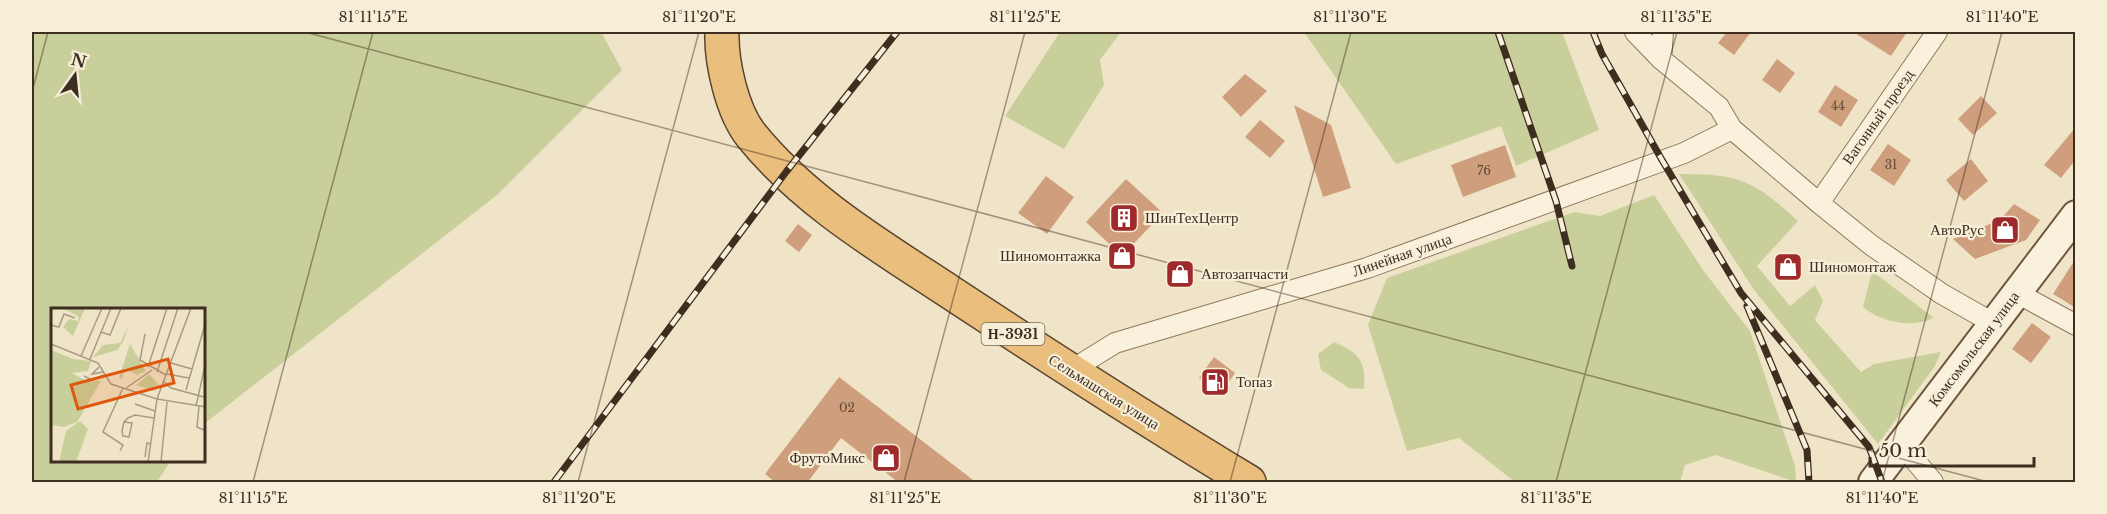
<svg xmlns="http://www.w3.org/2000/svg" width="2107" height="514" viewBox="0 0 2107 514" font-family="'Libre Baskerville',serif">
<rect width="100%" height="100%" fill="#f0e4c8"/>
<!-- green -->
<path fill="#c9cf9b" d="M32 32H601L622 70 497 195 204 424V310H52V462H170L157 482H32Z
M1060 32H1121L1100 60 1104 85 1064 149 1005 116Z
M1304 32H1562L1599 130 1516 166 1501 126 1396 164Z
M1679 174C1739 174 1754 180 1798 221L1757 266 1790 306 1815 285 1823 301 1815 320 1861 372 1874 364 1941 352 1935 366 1878 444 1754 290Z
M1654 195 1703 270 1750 331 1795 466 1796 482 1716 455 1685 465 1680 482H1515L1459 438 1407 451 1368 325 1387 278 1574 212 1600 216Z
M1872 271 1934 318C1913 328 1882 323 1863 307Z
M1334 342C1359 353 1366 360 1364 389L1349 388 1321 370 1318 354Z"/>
<!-- building -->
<path fill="#cf9f7d" d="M1727 32H1751L1734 55 1718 43Z
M1853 32H1907L1891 56Z
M1777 59 1795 73 1780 93 1762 80Z
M1245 74 1267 91 1241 117 1222 97Z
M1835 85 1858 100 1841 127 1818 112Z
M1981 96 1997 113 1973 135 1958 119Z
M1294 105 1331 125 1351 188 1323 197Z
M1260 120 1285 141 1270 158 1245 137Z
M2076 127V159L2061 178 2044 165Z
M1888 144 1911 160 1894 186 1870 170Z
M1505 145 1516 177 1463 197 1451 165Z
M1971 159 1988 181 1964 201 1946 180Z
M1046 176 1074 197 1047 234 1018 213Z
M1126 179 1163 213 1122 256 1086 222Z
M2014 204 2040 220 2026 240 1975 259 1953 239 2000 220Z
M798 224 812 235 799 252 785 241Z
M2076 258V308L2053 294Z
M2032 323 2051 337 2031 363 2012 349Z
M1214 357 1235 373 1221 393 1199 378Z
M839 377 977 483H899L841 438 807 483H776L765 474Z"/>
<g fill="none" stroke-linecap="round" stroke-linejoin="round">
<!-- minor casing -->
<g stroke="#8d765c" stroke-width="22">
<path id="minor" d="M1635 32 1661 59 1719 107 1732 129 1819 203 1871 245 1942 294 1993 323
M1661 59 1663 32
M1819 203 1937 32
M2017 293 2076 325
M1070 371 1115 343 1367 268 1684 153 1732 129
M1902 445 1933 482"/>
</g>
<!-- secondary casing -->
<g stroke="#6f573f" stroke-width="32">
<path id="secondary" d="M1873 482 2076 215"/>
</g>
<!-- trunk casing -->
<g stroke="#5b4430" stroke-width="36">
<path id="trunk" d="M722 32C721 62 732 111 751 135 804 201 880 246 950 292 1049 357 1148 421 1249 482"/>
</g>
<!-- minor -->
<use href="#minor" stroke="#faf1dc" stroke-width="20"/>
<!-- secondary -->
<use href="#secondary" stroke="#faf1dc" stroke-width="28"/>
<!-- trunk -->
<use href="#trunk" stroke="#eabe7c" stroke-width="33"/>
<!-- rail casing -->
<g stroke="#3d2e20" stroke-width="7">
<path id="rail" d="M1498 32 1556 201 1572 266
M1593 32 1602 54 1662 160 1741 293 1869 447 1882 482
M1747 306 1807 450 1809 482
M554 482 786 172 897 32"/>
</g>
<!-- rail -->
<use href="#rail" stroke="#f7eed8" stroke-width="4.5" stroke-dasharray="14" stroke-linecap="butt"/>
</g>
<!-- ticks -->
<path fill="none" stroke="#3d2e20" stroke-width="1.5" stroke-opacity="0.45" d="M305 32 1988 482M32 92 48 32M32 480 40 482M253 482 373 32M578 482 699 32M904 482 1025 32M1230 482 1351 32M1556 482 1677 32M1882 482 2002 32"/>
<!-- icons -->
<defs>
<g id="building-square" transform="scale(1.5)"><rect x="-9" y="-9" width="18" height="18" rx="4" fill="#9e2a2b" stroke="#f7eed8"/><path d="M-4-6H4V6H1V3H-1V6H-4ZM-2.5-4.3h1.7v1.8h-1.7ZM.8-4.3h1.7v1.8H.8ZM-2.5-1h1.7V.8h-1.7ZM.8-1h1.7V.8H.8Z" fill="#fff"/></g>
<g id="shop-square" transform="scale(1.5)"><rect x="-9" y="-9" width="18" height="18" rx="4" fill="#9e2a2b" stroke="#f7eed8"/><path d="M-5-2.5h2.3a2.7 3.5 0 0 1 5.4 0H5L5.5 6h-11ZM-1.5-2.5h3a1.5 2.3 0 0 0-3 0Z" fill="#fff"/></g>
<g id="fuel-square" transform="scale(1.5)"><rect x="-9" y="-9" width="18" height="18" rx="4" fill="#9e2a2b" stroke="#f7eed8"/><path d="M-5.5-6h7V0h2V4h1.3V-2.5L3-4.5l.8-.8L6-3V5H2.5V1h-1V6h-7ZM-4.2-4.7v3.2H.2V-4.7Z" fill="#fff"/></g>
</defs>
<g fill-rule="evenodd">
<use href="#building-square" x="1124" y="218"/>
<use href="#shop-square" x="2005" y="230"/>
<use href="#shop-square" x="1122" y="256"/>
<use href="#shop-square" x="1788" y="267"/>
<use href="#shop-square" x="1180" y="274"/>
<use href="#fuel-square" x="1215" y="382"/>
<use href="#shop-square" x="886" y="458"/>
</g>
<g text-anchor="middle" stroke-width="4.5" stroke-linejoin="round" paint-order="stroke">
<!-- number labels -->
<g font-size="12" fill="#624a37">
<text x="1838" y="110">44</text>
<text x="1891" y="169">31</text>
<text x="1484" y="175">76</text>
<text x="847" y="412">02</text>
</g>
<!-- shield labels -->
<rect fill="#f7eed8" stroke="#756857" stroke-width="1.5" x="981.5" y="323" width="63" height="22" rx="4.5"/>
<g font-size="14" font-weight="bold" fill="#3d2e20">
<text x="1013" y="339">Н-3931</text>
</g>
<!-- street labels -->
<g font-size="15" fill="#3d2e20" stroke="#f7eed8">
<text transform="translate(1878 117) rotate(-55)" y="5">Вагонный проезд</text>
<text transform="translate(1402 255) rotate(-19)" y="5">Линейная улица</text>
<text transform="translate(1974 349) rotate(-53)" y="5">Комсомольская улица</text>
<text transform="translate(1104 392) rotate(32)" y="5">Сельмашская улица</text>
</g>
<!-- poi labels -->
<g font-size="15" fill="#3d2e20" stroke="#f7eed8" text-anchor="start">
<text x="1145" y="223">ШинТехЦентр</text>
<text x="1984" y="235" text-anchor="end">АвтоРус</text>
<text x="1101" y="261" text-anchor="end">Шиномонтажка</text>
<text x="1809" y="272">Шиномонтаж</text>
<text x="1201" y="279">Автозапчасти</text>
<text x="1236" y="387">Топаз</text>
<text x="865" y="463" text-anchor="end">ФрутоМикс</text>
</g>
</g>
<!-- overview -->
<g transform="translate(51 308)">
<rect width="154" height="154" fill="#f0e4c8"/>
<path d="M11 0H34L22 28 12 19 18 11 28 13 27 8ZM78 17 72 34 66 42 42 49 52 37 69 35ZM79 36 95 63 86 67 74 60 71 71 68 70ZM0 42 22 51 40 53 37 63 21 65 34 72 50 73 26 114 13 119 0 117ZM98 66 108 77 103 78V83L85 77ZM29 113 37 121 25 154H8L15 123Z" fill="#c9cf9b"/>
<path fill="none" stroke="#a89b85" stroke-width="1.5" d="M140 0 106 91 155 99M0 17 8 19 13 6 24 10M50 24 59 27 70 0M94 26 89 52 115 67M0 36 47 55 60 76 106 91 97 154M30 48 51 0M39 51 60 0M120 55 141 61M48 59 41 66 52 64M97 59 116 0M106 64 127 0M116 66 138 70M33 68 41 72 53 67M113 74 120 80 153 89M75 80 101 62M135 82 155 13M84 96 104 103M145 98 155 53M148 98 146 119 155 123M73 114 81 115 78 129 72 128 71 123 73 114 77 110 84 107 103 110M69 143 72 137 52 124 72 80M94 149 96 135 100 136M77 154H96M110 154 116 94"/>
<path fill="#df570d" fill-opacity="0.15" stroke="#df570d" stroke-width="3" d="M117 51 123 75 27 101 20 77Z"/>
<rect width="154" height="154" fill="none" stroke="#3d2e20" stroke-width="3"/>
</g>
<!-- border -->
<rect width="2107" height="514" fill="none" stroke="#f7eed8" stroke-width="66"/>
<!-- north arrow -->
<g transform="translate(75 75) rotate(15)" stroke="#f7eed8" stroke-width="4.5" paint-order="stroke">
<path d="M0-4.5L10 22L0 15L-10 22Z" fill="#3d2e20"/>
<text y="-9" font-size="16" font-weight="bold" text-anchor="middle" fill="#3d2e20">N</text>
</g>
<!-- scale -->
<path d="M1870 457v9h164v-9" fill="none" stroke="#3d2e20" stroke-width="3"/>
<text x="1879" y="457" font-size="18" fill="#3d2e20" stroke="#f7eed8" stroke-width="4.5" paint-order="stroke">50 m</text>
<rect x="33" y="33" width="2041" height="448" fill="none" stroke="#3d2e20" stroke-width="2"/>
<g font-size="15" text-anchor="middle" fill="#3d2e20">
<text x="373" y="22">81°11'15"E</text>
<text x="699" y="22">81°11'20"E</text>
<text x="1025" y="22">81°11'25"E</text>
<text x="1350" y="22">81°11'30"E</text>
<text x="1676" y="22">81°11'35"E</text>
<text x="2002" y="22">81°11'40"E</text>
<text x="253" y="503">81°11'15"E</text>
<text x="579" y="503">81°11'20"E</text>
<text x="905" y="503">81°11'25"E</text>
<text x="1230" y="503">81°11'30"E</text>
<text x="1556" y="503">81°11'35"E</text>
<text x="1882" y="503">81°11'40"E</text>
</g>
</svg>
